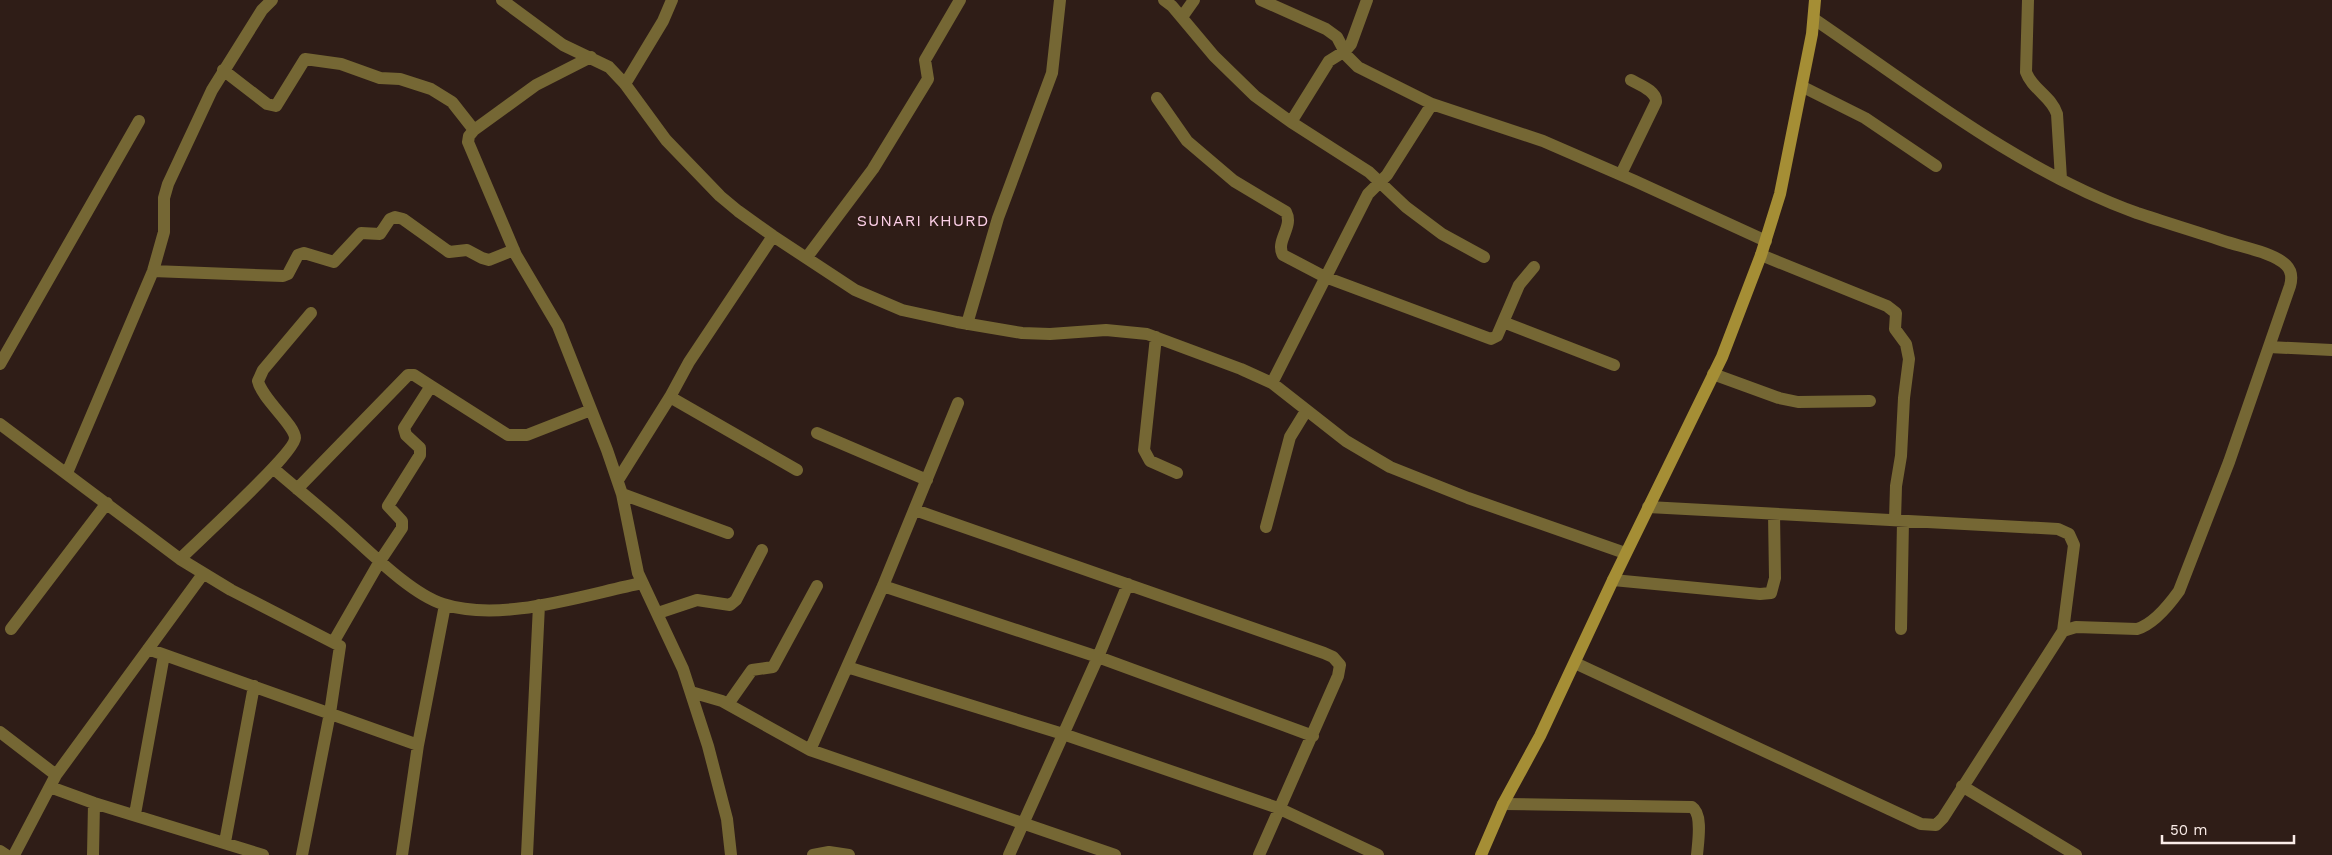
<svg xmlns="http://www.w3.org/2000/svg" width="2332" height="855" viewBox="0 0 2332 855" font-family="'Work Sans',sans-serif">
<rect width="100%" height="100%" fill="#2f1d17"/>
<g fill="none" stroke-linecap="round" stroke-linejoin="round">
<!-- street -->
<path stroke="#756734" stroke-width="12" d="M502 0 563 45 609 67 625 84 666 140 720 196 738 211 773 236 855 290 902 310 957 322 1022 333 1050 334 1106 330 1147 334 1241 369 1272 383 1346 441 1390 467 1468 498 1625 553
M1164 0 1172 6 1214 56 1255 96 1291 122 1369 172 1406 207 1442 234 1484 257
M1261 0 1326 29 1337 37 1347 56 1358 67 1432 104 1543 141 1635 181 1766 241
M2028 0 2026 72C2032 89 2052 97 2057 114L2061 179
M1182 17 1194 0
M591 57 536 85 474 130 469 136 468 142 516 255 558 326 607 450 622 494 638 573 683 669 708 746 727 819 731 855
M223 70 267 104 276 106 305 59 341 64 380 78 400 79 431 89 452 102 474 130
M625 84 663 21 672 0
M1803 87 1865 118 1936 166
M1157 98 1187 141 1234 181 1286 212C1294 227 1275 241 1283 255L1325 277 1491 339 1497 336 1519 285 1534 267
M1291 122 1329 61 1345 51 1351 44 1367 0
M1621 174 1656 102C1657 91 1640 85 1631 80
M1761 255 1887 306 1896 313 1895 329 1906 344 1909 359 1904 398 1901 456 1896 486 1895 520
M807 257 873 169 928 79 925 60 960 0
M153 271 283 276 288 274 298 255 304 253 334 262 361 233 380 234 390 219 395 217 403 219 449 252 467 250 482 258 489 260 514 250
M1503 322 1614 365
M967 324 998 218 1052 73 1060 0
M1156 337 1144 450 1150 461 1177 473
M2269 347 2332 350
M0 364 139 121
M1713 374 1779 398 1798 402 1870 401
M1272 383 1368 194 1387 175 1432 104
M670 397 797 470
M0 424 180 559 231 590 340 646 330 713 302 855
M817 433 927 480
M274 469C297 489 321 508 343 528 369 551 411 594 443 604 502 623 583 595 642 583
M67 473 153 271 164 232V198L168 184 212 90 262 10 272 0
M618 480 670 397 689 362 773 236
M297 489 408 375H414L431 386 508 435H527L591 410
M622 494 728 533
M1648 507 2058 529 2069 534 2074 545 2063 631
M915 510 1324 653 1333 657 1340 665 1338 676 1259 855
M1266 527 1290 437 1306 411
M180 559C197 542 295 453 295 438 295 425 262 399 258 381L263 370 311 313
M1613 580 1760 594 1771 593 1775 578 1774 514
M883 586 1098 657 1313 736
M658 613 697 600 730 605 736 600 762 550
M11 629 107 503
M1901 629 1903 521
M334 641 380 561 402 528V521L388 506 420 455V448L406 435 404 428 431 386
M148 649 418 745
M1575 663 1921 824 1936 825 1943 818 2063 631 2076 627 2137 629C2154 624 2169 605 2179 591L2229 462 2290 286C2292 279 2292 271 2286 265 2274 253 2243 247 2227 242 2197 232 2167 223 2137 213 2018 170 1917 89 1814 19
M847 667 1063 734 1278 808 1378 855
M691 692 722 701 810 750 1115 855
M728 704 752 670 773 667 817 586
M0 732 56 775
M810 750 883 586 958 403
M1962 786 2076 855
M50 787 94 803 263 855
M1503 804 1692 807C1703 814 1698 842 1697 855
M135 814 164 655
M225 842 254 686
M0 851 6 855
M14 855 56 775 203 574
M93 855 94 803
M402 855 418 745 445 605
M527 855 539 605
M813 855 829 852 849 855
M1009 855 1098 657 1128 584"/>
<!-- secondary -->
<path stroke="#a58e35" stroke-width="12" d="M1481 855 1503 804 1540 736 1613 580 1722 357 1761 255 1780 194 1812 34 1815 0"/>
</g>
<g text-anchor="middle" stroke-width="4" stroke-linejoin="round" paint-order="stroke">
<!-- quarter labels -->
<g font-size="16" letter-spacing="1" fill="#fccfe7" stroke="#2f1d17">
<text x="923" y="226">SUNARI KHURD</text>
</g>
</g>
<!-- scale -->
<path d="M2162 835v8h132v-8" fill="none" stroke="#faece8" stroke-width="2.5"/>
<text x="2170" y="835" font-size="15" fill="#faece8" stroke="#2f1d17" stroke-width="4" paint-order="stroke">50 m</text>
</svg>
